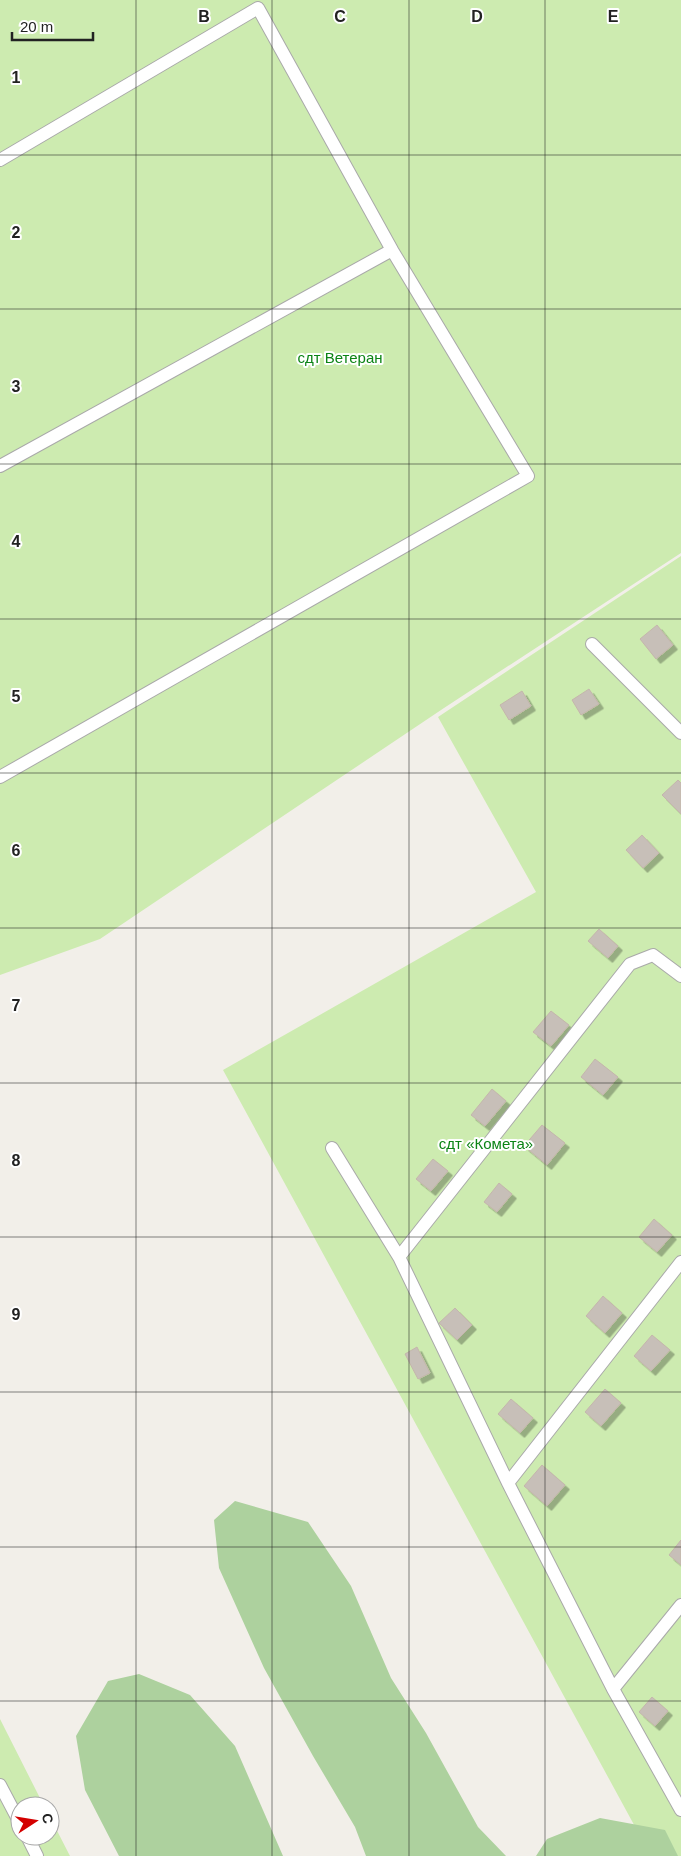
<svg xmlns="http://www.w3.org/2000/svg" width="681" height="1856" viewBox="0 0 681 1856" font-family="Helvetica,sans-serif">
<defs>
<filter id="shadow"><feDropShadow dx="4.5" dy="4.5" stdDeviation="0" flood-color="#0004"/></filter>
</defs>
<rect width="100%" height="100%" fill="#f2efe9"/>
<!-- grass -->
<path fill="#cdebb0" d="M0 0H681V553L444 708 100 939 0 975Z
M681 556V1856H651L223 1070 536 892 438 717Z
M0 1719 44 1806H20V1836H50V1817L70 1856H0Z"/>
<!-- forest -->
<path fill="#add19e" d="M235 1501 308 1522 351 1586 391 1678 426 1733 478 1827 506 1856H366L355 1827 313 1756 264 1668 219 1568 214 1520Z
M139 1674 190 1695 235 1746 283 1856H119L85 1790 76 1736 108 1681Z
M600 1818 665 1830 678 1856H536L547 1839Z"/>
<!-- building -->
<path fill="#c7bfb8" stroke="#c4b6ab" filter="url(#shadow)" d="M657 625 673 645 656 659 640 639Z
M589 689 599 704 581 715 572 700Z
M522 691 531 706 509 720 500 705Z
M678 780 681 783V814L662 795Z
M642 835 659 853 643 868 626 850Z
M599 929 618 946 608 958 588 941Z
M551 1011 569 1025 551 1046 533 1032Z
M595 1059 618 1077 603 1095 581 1077Z
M492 1089 506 1101 485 1126 471 1115Z
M542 1125 565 1143 547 1165 524 1146Z
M433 1159 448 1171 431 1191 416 1179Z
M499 1183 512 1194 497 1212 484 1202Z
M654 1219 672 1235 657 1252 639 1237Z
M603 1296 622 1313 605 1333 586 1316Z
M455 1308 472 1325 457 1340 439 1323Z
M652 1335 670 1350 651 1371 634 1356Z
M417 1347 430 1373 418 1379 405 1354Z
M605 1389 621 1403 601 1426 585 1412Z
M511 1399 533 1418 520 1433 498 1414Z
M542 1465 565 1485 547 1506 524 1486Z
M681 1540V1565L669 1555Z
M652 1697 668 1711 655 1726 639 1712Z"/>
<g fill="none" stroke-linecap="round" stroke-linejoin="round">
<!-- lane casing -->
<g stroke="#a9a9a9" stroke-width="14">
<path id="lane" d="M0 160 258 8 392 250
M0 466 392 250 528 476 0 777
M592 644 681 733
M332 1148 399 1257 508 1483 613 1689 681 1810
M399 1257 630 964 653 955 681 976
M508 1483 681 1262
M613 1689 681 1605
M0 1785 20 1823
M27 1836 37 1856"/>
</g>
<!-- lane -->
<use href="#lane" stroke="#fff" stroke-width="12"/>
</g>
<!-- grid -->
<path fill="none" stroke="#222" stroke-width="1" stroke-opacity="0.55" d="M136 0V1856M272 0V1856M409 0V1856M545 0V1856M0 155H681M0 309H681M0 464H681M0 619H681M0 773H681M0 928H681M0 1083H681M0 1237H681M0 1392H681M0 1547H681M0 1701H681"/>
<g text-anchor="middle" stroke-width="4" stroke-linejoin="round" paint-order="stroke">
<!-- park labels -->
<g font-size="15" fill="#0c8416" stroke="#fff">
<text x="340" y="363">сдт Ветеран</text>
<text x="486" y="1149">сдт «Комета»</text>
</g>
</g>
<g font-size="16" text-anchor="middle" font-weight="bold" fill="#222" stroke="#fff" stroke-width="4" stroke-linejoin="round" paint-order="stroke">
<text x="204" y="22">B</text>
<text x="340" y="22">C</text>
<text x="477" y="22">D</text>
<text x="613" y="22">E</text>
<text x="16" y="83">1</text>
<text x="16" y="238">2</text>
<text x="16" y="392">3</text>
<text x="16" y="547">4</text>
<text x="16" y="702">5</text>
<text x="16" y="856">6</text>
<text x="16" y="1011">7</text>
<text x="16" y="1166">8</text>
<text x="16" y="1320">9</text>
</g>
<!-- north arrow -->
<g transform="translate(35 1821) rotate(78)"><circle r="24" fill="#ffffff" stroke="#a7a7a7"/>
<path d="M0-4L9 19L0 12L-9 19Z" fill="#d40000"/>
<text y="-8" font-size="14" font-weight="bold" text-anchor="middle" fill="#222222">С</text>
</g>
<!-- scale -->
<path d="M12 32v8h81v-8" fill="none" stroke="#222222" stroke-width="2.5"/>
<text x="20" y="32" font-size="15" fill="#222222" stroke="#ffffff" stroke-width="4" paint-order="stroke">20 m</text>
</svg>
